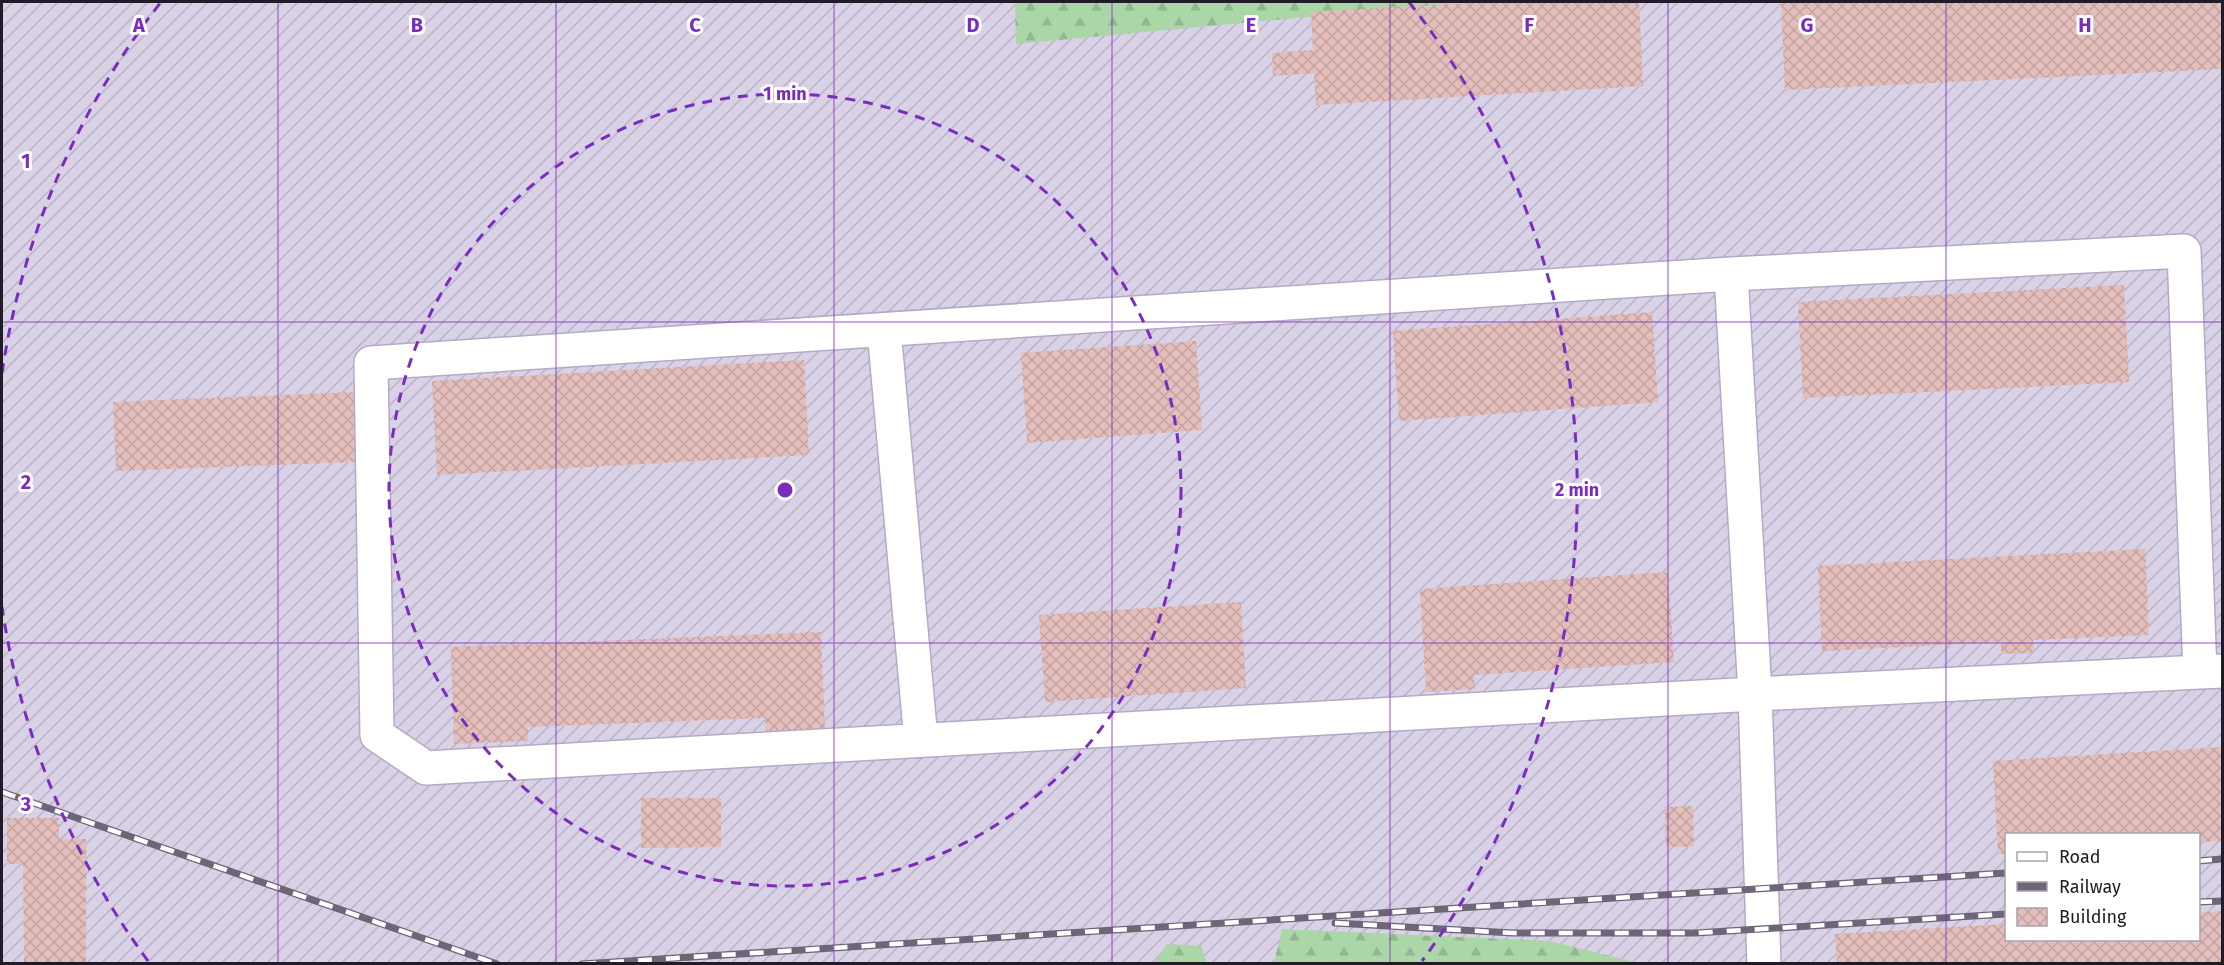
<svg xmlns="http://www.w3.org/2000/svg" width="2224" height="965" viewBox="0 0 2224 965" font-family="'Fira Sans',sans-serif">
<defs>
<pattern id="industrial-furrows" width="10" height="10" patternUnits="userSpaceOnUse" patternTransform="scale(1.5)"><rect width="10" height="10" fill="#d9d1e6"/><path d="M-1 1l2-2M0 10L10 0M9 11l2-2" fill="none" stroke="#bab3c5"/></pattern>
<pattern id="forest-firs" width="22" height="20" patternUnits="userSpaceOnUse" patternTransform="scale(1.5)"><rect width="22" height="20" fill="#abd6a8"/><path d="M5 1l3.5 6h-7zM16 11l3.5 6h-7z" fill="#93b790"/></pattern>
<pattern id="building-cross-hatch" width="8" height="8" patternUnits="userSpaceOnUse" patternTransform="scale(1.5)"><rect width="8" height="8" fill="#e3bebb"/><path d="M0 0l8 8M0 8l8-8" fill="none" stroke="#c2a3a1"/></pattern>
</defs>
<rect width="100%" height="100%" fill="#e7d8f6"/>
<!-- industrial -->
<path fill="url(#industrial-furrows)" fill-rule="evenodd" d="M2 2H2222V963L2 964ZM2006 834H2198V940H2006Z"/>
<!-- forest -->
<path fill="url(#forest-firs)" d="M1015 2H1470L1016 44Z
M1282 929 1549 941 1639 963H1274Z
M1167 944 1201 946 1207 963H1155Z"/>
<!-- building -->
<path fill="url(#building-cross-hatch)" d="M1485 2H1639L1643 86 1316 105 1314 73 1273 76 1272 53 1313 50 1311 12Z
M1781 2H2222V69L1785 90Z
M2124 285 2129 382 1803 398 1798 302Z
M1652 312 1658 402 1399 421 1393 331Z
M1196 341 1202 430 1027 443 1021 353Z
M804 360 809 455 437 475 432 381Z
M354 392 356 462 116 471 113 402Z
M2145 549 2149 635 2033 640 2034 653 2001 654V642L1822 651 1818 566Z
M1668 572 1674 662 1474 675 1475 689 1426 692 1420 589Z
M1241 602 1246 688 1045 702 1039 615Z
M821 632 825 729 766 731 765 718 528 727V741L454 744 451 647Z
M2222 747V841L2198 842V834H2006V854H1998L1993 761Z
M641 798H721V847L641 848Z
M1693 806 1694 847H1666L1665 807Z
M7 818H59V839H86V964H24L23 864H7Z
M2222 911V964H1837L1835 934 2006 924V940H2198V913Z"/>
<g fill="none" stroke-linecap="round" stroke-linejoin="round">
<!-- minor casing -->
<g stroke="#b7a9c5" stroke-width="36">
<path id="minor" d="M1731 274 1755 694 1764 964
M884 330 921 740
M2200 672 2184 251 1731 274 371 363 377 735 426 768 1755 694 2200 672 2222 671"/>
</g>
<!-- minor -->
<use href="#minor" stroke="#fff" stroke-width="33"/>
<!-- rail casing -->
<g stroke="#6e6578" stroke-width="7">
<path id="rail" d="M2 792 497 964
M2198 861 2222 859
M2198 902 2222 901
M1335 923 1513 933H1696L2006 914
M582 964 2006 873"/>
</g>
<!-- rail -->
<use href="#rail" stroke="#fff" stroke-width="4.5" stroke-dasharray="14" stroke-linecap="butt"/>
</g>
<!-- grid -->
<path fill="none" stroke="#7b2cbf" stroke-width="1.5" stroke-opacity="0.55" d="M278 2V964M556 2V964M834 2V964M1112 2V964M1390 2V964M1668 2V964M1946 2V964M2 322H2222M2 643H2222"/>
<!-- distance rings -->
<g fill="none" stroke="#7b2cbf" stroke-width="3" stroke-dasharray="10 8">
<circle cx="785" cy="490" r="396"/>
<path d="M148 961A792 792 0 0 1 2 607M2 373A792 792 0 0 1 161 2M1409 2A792 792 0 0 1 1422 961"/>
</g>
<g font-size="20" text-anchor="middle" font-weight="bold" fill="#7b2cbf" stroke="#fff" stroke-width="6" stroke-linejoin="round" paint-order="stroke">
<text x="139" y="32">A</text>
<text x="417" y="32">B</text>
<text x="695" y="32">C</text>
<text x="973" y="32">D</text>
<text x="1251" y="32">E</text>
<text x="1529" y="32">F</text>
<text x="1807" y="32">G</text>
<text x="2085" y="32">H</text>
<text x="26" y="168">1</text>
<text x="26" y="489">2</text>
<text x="26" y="811">3</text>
</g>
<circle cx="785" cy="490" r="9" fill="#7b2cbf" stroke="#fff" stroke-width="3"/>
<g font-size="18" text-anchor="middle" font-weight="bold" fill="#7b2cbf" stroke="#fff" stroke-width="6" stroke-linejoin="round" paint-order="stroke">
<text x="785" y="100">1 min</text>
<text x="1577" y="496">2 min</text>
</g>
<!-- border -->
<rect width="2224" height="965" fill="none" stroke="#201b26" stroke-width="6"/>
<!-- legend -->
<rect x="2005" y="833" width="195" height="108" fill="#ffffff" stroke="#a6a4a8" stroke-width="1.5"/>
<rect x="2017" y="852" width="30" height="9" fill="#ffffff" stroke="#a6a4a8" stroke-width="1.5"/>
<text x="2059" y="863" font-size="18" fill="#201b26">Road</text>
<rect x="2017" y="882" width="30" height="9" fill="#6e6578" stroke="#a6a4a8" stroke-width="1.5"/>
<text x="2059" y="893" font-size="18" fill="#201b26">Railway</text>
<rect x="2017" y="908" width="30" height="18" fill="url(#building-cross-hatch)" stroke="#a6a4a8" stroke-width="1.5"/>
<text x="2059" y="923" font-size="18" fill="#201b26">Building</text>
</svg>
